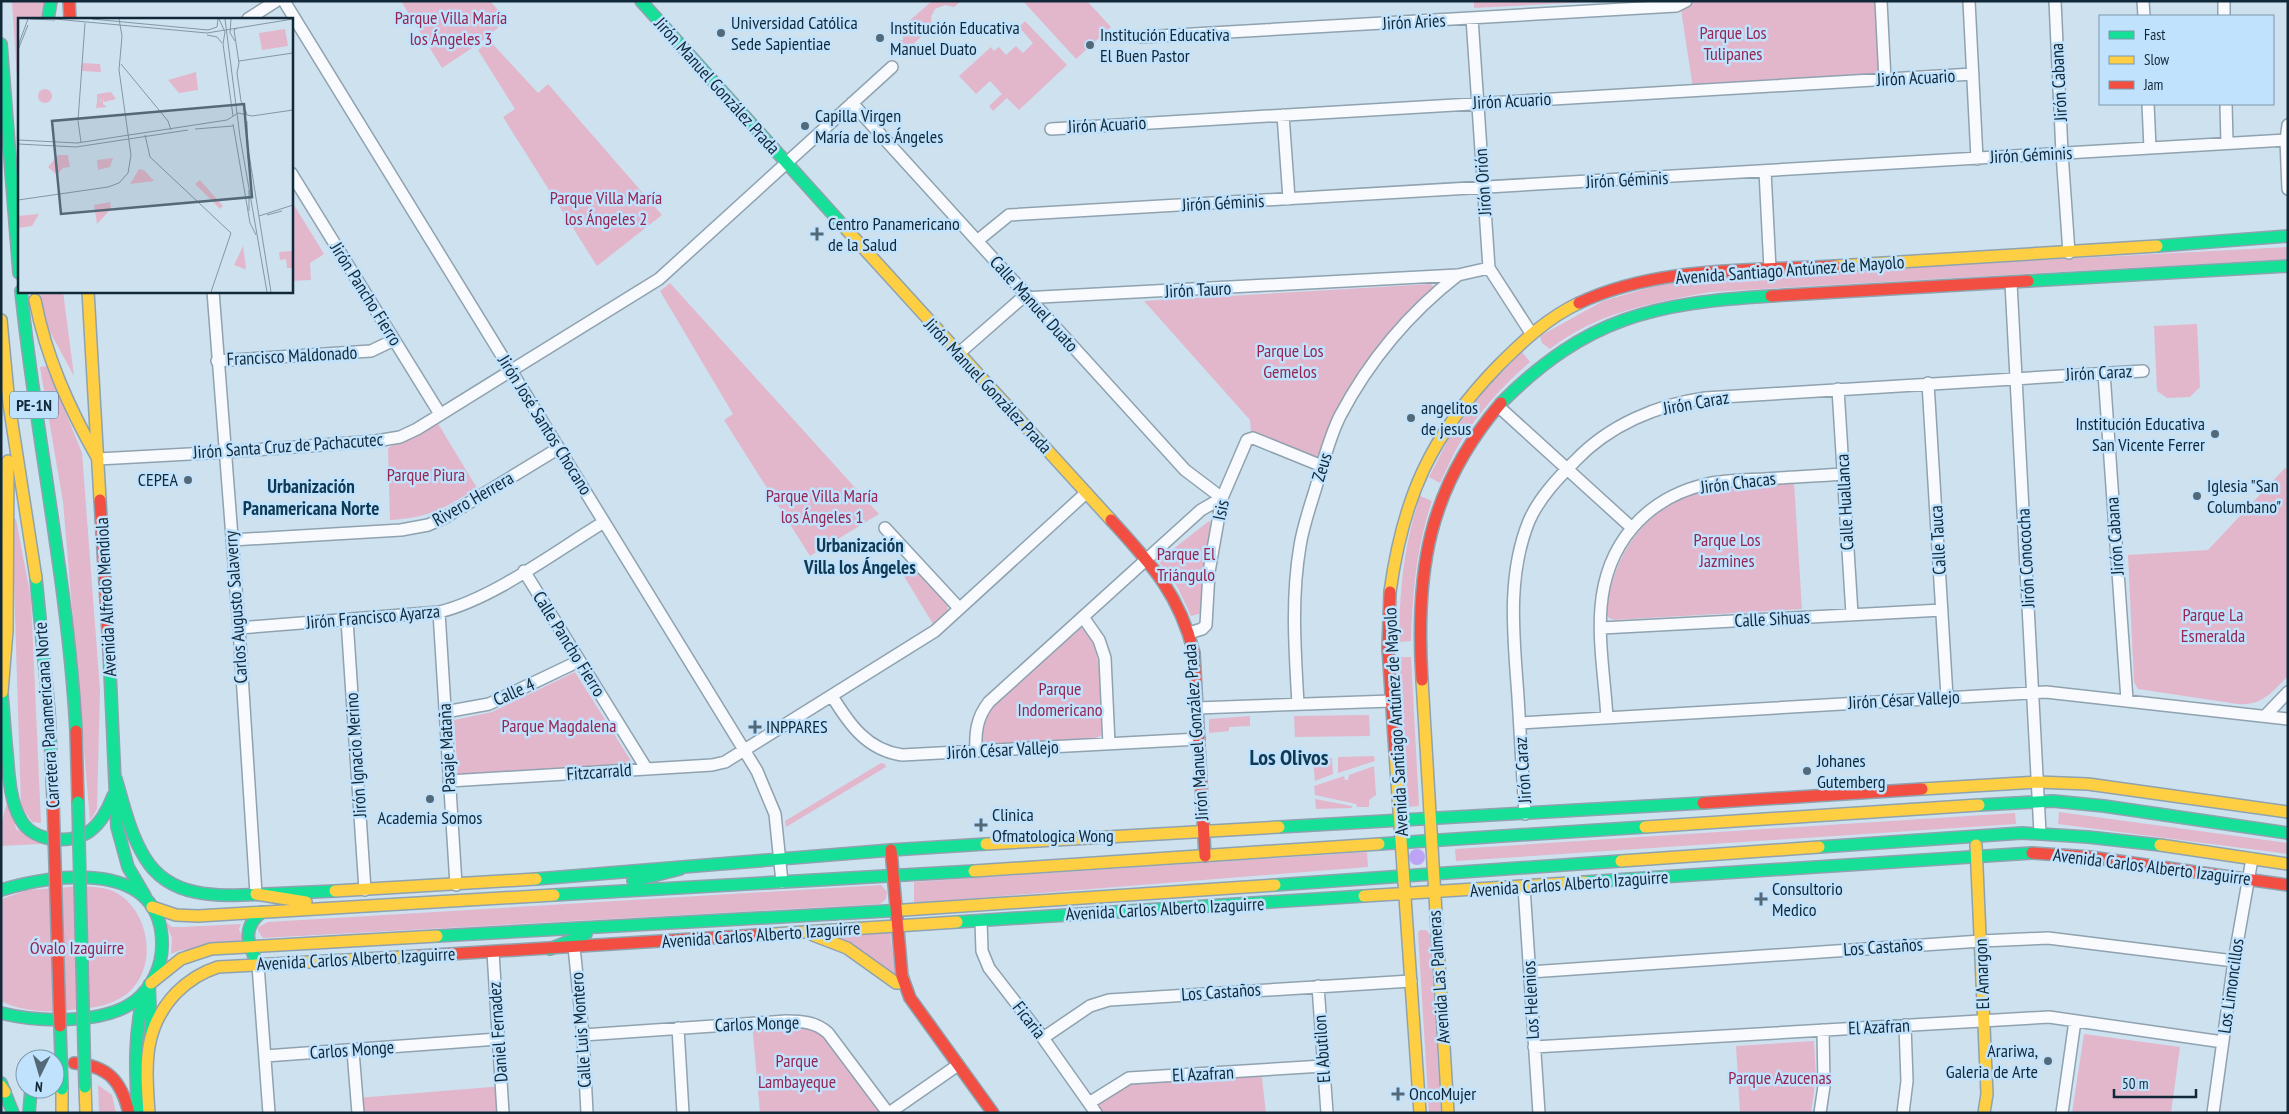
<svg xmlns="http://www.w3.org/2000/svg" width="2289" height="1114" viewBox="0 0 2289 1114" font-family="'PT Sans Narrow',sans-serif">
<rect width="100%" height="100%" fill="#cee1ef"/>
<!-- green -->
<path fill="#e2b7cc" d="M12 1H45L43 19H19L18 94Z
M401 1H490L507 20 481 42 442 68Z
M932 1H961L954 7 945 5 935 9 931 17 932 26 904 53 898 47 899 40H903L904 29H900Z
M1023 1H1087L1111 27 1076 59Z
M1474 1H1588V2L1474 8Z
M1696 1H1878L1881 74 1693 88 1681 10Z
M1025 21 1067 65 1019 110 1007 98 993 111 989 106 1002 94 990 81 976 94 959 76 991 47 994 51 999 47 1006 55 1016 46 1023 53 1033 43 1019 27Z
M490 41 538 93 548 84 662 215 597 266 503 117 515 109 478 50Z
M291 200 324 254 310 263 311 280 291 281Z
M2288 247V259L1710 292C1653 303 1597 312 1550 349L1542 343 1540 336 1603 301 1651 287 1700 278Z
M670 283 879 514 810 556 724 420 733 414 660 291Z
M1431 284 1435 288 1393 332 1321 455 1316 457 1251 433 1250 420 1144 301Z
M40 291H63L74 376 44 321Z
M2197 324 2200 387 2190 397 2167 398 2157 391 2154 326Z
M1522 352 1530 362C1504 384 1479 412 1461 441 1453 454 1447 469 1440 483L1429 477 1450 436 1487 387Z
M47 366 82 453 100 690 97 809 90 821 63 502 40 367Z
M437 422 477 488C445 508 429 518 390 520L388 448Z
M2285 468 2288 470V676C2272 692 2262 706 2238 704L2138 689 2134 682 2128 555 2208 550Z
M1794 482 1802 609 1615 620 1609 618 1606 614C1613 552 1647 503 1711 489 1738 483 1767 484 1794 482Z
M1420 496 1432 501C1416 549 1413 591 1411 641L1399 642C1400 587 1403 549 1420 496Z
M12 519H16L31 599 41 823 32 822 21 806Z
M1209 521 1211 524 1202 613 1191 616 1178 588 1158 561Z
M910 561 948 605 947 611 933 624 899 568Z
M1081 628C1103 639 1104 713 1102 735L1094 739 983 745 980 742 982 725 996 702 1077 629Z
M1399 657H1411L1419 806 1408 807Z
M575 672 633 764 458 777 454 720 492 712Z
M1369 715 1370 736 1295 737 1294 716Z
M1250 716V726L1229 727V731L1209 733V719Z
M1374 756 1375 761 1338 773V757Z
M1332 758 1333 774 1315 781 1313 759Z
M881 763 885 764 886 767 786 827 785 821Z
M1374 766 1376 795 1369 800V807H1357L1356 804 1315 795 1314 786 1344 776 1345 780H1348L1349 775Z
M8 799H10L16 829 39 840 40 844 1 846V824Z
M1315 799 1352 806V808L1316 809Z
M2059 812 2288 843V854L2058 824Z
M2015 813 2016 824 1456 861 1455 849Z
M1367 852 1368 867 914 903V882Z
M881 885 887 892 886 899 880 904 263 938 258 931V927L268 922Z
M83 886C93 887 104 887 113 891 149 908 159 965 129 992 112 1007 90 1008 68 1010 48 1013 20 1011 1 1001V899L28 890Z
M165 921 172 927H182L241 924 239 929 243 940 178 951 171 954 172 938Z
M1420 930H1426L1430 934 1441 1113H1429L1418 933Z
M890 932 896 977 826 934Z
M752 1023 813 1024 888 1113H760Z
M2084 1034 2180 1047 2171 1113H2072Z
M1814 1041 1816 1077 1811 1113H1740L1736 1046Z
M1261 1070 1266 1113H1096L1089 1103 1119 1082Z
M98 1085 112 1095 116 1113H99Z
M491 1087H502L503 1113H358L357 1098Z"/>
<!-- water -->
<path fill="#bda3f5" d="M1409 857a8 8 0 1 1 16 0a8 8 0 1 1-16 0Z"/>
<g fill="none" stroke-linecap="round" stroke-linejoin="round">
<!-- street casing -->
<g stroke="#8fa2af" stroke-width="14">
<path id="street" d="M284 1 757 771 775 814 782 882
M1881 1 1885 80
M1969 1 1977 159
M2055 1 2062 153 2069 253
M2143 1 2144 16
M2224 1V16
M1472 18 1489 268 1531 333
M248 19 276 1
M1141 37 1676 6 1686 1
M852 103 1185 470 1222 498 1201 510 989 702C977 717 975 732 976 751
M2148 104 2150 148
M2226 104 2227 143
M1283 115 1289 199
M2288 125 2286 140 2288 189
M1051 129 1973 74
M1765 171 1770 269
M291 173 440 414
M977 241 1009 215 2286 140
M2011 283 2040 833
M213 291 239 628 256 894
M958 354 1022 298 1458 275 1489 268
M217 361 371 351 394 340
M2104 373 2127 700
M1928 383 1947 697
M1838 389 1852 614
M1499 407 1632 528
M98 459 226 452 376 441 400 437 417 429 659 279 892 67
M885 528 959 608
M232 540 401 530 428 525 444 518 559 448
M524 571 646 768
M439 612 456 885
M1083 617 1099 640 1105 658 1109 744
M347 620 365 890
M239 628 439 612C493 599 556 551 604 522
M1602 628 1942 610
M1189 633 1202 629 1206 625 1209 572 1222 498 1247 440 1253 438 1322 466
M832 696C849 724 867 750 902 755L1199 739
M1298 704C1295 651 1291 598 1300 546 1303 526 1310 507 1316 487 1323 463 1329 438 1340 416 1369 361 1409 313 1458 275
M1197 708 1391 701
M445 712 489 704 579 661
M2265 716 2288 692
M1607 718C1605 682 1598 643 1601 607 1606 545 1645 498 1707 484 1725 480 1745 480 1764 479 1790 477 1817 476 1843 474
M1520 723 2046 692 2288 719
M449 781 712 765 725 762 935 631 1086 493
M1525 814C1523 775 1520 736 1518 697 1514 639 1506 577 1529 521 1539 498 1558 478 1575 461 1609 425 1657 405 1705 398L2143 371
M1524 887 1539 1113
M981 921 982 951 989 968 1043 1038 1096 1113
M574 947 583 1035 587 1113
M493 952 503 1113
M258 965 269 1113
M1530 972 1981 941 2048 938 2234 961
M1318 986 1327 1113
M678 1028 683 1113
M583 1035 786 1021C802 1021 816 1022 828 1033L888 1113
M1043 1038 1090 1006 1109 1000 1411 981
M1534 1047 2049 1017 2223 1042
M353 1051 358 1113
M265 1056 498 1039
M1089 1103 1129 1078 1323 1066
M889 1113 958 1065
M1820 1113 1824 1086 1823 1030
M1903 1113 1907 1081 1905 1025
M2062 1113 2075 1021
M2213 1113 2234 961 2252 859"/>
</g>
<!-- fast casing -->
<g stroke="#8fa2af" stroke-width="14">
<path id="fast" d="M641 1 847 230
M48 19 51 1
M1 44 19 273
M2157 246 2288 236
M2028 281 2288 266
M21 291C36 438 68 583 76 731
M1501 403C1587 317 1654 303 1771 296
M36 578 49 711 53 800
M109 650 117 827 128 867 145 896
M1 681 6 744 4 754
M6 744C9 768 8 798 21 820 33 842 70 845 90 831 102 822 108 809 113 796
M116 779C124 806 130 834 145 858 171 901 223 896 266 894 289 893 312 892 335 891
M1979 805 2053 801 2104 806 2288 833
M1279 827 1703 803
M1379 844 1645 827
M1819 847 2022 833 2088 837 2160 845
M536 879 891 850 986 844
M633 881 680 869
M1584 882 2032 853
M1275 885 1621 861
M1 890C56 873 163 859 162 945 162 966 152 988 135 1001 103 1025 37 1022 1 1013
M554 895 974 871
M957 922 1364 896
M437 936 904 910
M550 949 586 934
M258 965C248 944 241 928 262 912
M149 985 151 1033
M1 1083 13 1113
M29 1113 31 1089
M138 1113C135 1071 134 1033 144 992"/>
</g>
<!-- slow casing -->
<g stroke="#8fa2af" stroke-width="14">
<path id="slow" d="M847 230 1111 520
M1835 266 2157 246
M88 291 100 500
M35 300C46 357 69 408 98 459
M1 320 9 404 36 578
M1390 592C1403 497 1431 435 1498 366 1522 342 1547 318 1579 303
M1422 680 1448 1113
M2 692 7 631 8 461
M1395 753 1420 1113
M1922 789 2037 782 2088 784 2288 812
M1645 827 1979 805
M986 844 1279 827
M1976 845 1987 1094 1984 1113
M2160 845 2288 864
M1621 861 1819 847
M974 871 1379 844
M335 891 536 879
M256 894 306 902
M1364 896 1584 882
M152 907 176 915 198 916 554 895
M904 910 1275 885
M757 935 957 922
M813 935 847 948 896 983H900L903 978
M151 983 181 959 211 949 437 936
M1 1086 5 1092
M85 1087 86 1113
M62 1089V1113
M149 1113C146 1067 142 1029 176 993 188 981 202 972 218 967L419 956"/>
</g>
<!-- jam casing -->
<g stroke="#8fa2af" stroke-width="14">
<path id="jam" d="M69 1 70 19
M1771 296 2028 281
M1579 303C1657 266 1751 271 1835 266
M100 500 109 650
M1111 520C1151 564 1179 593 1194 653L1205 856
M1390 592 1388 648 1395 753
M1422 680C1415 571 1428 488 1501 403
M76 731 78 802
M1703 803 1922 789
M891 850 902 976 910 998 993 1113
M2032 853 2090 857 2288 885
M419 956 757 935
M74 1063C108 1066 121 1080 129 1113"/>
</g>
<!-- street -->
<use href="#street" stroke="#f8fafd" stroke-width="11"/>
<!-- fast -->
<use href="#fast" stroke="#16e098" stroke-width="11"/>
<!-- slow -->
<use href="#slow" stroke="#ffcf43" stroke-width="11"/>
<!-- jam -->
<use href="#jam" stroke="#f24e42" stroke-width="11"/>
<!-- fast-bridge casing -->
<g stroke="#8fa2af" stroke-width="14" stroke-linecap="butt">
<path id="fast-bridge" d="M78 802 85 1087
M60 1026 62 1089"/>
</g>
<!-- jam-bridge casing -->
<g stroke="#8fa2af" stroke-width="14" stroke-linecap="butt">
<path id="jam-bridge" d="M53 800 60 1026"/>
</g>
<!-- fast-bridge -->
<use href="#fast-bridge" stroke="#16e098" stroke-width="11"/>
<!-- jam-bridge -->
<use href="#jam-bridge" stroke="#f24e42" stroke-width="11"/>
</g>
<!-- markers -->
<g fill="#536978" stroke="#c1e2fc" stroke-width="2">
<circle cx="721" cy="33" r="5"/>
<circle cx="880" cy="38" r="5"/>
<circle cx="1090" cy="45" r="5"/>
<circle cx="805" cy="126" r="5"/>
<path d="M814.5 226.5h5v5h5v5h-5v5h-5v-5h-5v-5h5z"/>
<circle cx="1411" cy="418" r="5"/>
<circle cx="2215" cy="434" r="5"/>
<circle cx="188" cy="480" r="5"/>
<circle cx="2197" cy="496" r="5"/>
<path d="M752.5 719.5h5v5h5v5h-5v5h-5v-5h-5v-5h5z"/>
<circle cx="1807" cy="771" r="5"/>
<circle cx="430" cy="799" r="5"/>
<path d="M978.5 817.5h5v5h5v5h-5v5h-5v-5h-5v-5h5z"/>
<path d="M1758.5 891.5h5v5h5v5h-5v5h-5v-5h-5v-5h5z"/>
<circle cx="2048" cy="1061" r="5"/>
<path d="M1395.5 1086.5h5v5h5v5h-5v5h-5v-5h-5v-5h5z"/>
</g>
<g text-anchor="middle" stroke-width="5" stroke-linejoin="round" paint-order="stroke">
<!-- shield labels -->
<rect fill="#c1e2fc" stroke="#466073" stroke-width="1" x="10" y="391.5" width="48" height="27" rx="4"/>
<g font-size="16" font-weight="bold" fill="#112838">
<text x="34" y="411">PE-1N</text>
</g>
<!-- park labels -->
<g font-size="18" fill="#962552" stroke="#c1e2fc">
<text x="451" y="24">Parque Villa María<tspan x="451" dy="21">los Ángeles 3</tspan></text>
<text x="1733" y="39">Parque Los<tspan x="1733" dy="21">Tulipanes</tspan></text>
<text x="606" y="204">Parque Villa María<tspan x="606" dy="21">los Ángeles 2</tspan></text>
<text x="1290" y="357">Parque Los<tspan x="1290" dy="21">Gemelos</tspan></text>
<text x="426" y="481">Parque Piura</text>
<text x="822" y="502">Parque Villa María<tspan x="822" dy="21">los Ángeles 1</tspan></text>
<text x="1727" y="546">Parque Los<tspan x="1727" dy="21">Jazmines</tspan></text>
<text x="1186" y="560">Parque El<tspan x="1186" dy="21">Triángulo</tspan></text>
<text x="2213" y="621">Parque La<tspan x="2213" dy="21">Esmeralda</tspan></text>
<text x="1060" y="695">Parque<tspan x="1060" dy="21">Indomericano</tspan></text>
<text x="559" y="732">Parque Magdalena</text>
<text x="77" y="954">Óvalo Izaguirre</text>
<text x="797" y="1067">Parque<tspan x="797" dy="21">Lambayeque</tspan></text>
<text x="1780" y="1084">Parque Azucenas</text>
</g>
<!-- street labels -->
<g font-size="18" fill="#112838" stroke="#c1e2fc">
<text transform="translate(1414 22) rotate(-3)" y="6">Jirón Aries</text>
<text transform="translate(1916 78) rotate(-3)" y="6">Jirón Acuario</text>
<text transform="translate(2059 82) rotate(-93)" y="6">Jirón Cabana</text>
<text transform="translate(717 86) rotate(48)" y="6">Jirón Manuel González Prada</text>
<text transform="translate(1512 101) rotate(-3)" y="6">Jirón Acuario</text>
<text transform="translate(1107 125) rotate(-3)" y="6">Jirón Acuario</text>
<text transform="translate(2031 155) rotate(-3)" y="6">Jirón Géminis</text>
<text transform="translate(1627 180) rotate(-3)" y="6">Jirón Géminis</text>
<text transform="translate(1483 182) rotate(-94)" y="6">Jirón Orión</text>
<text transform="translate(1223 203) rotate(-3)" y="6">Jirón Géminis</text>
<text transform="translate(1790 270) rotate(-4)" y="6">Avenida Santiago Antúnez de Mayolo</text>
<text transform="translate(1198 290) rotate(-3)" y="6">Jirón Tauro</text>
<text transform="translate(366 294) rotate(58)" y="6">Jirón Pancho Fierro</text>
<text transform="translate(1034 304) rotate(48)" y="6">Calle Manuel Duato</text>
<text transform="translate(292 356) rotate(-3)" y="6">Francisco Maldonado</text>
<text transform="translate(2099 373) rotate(-3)" y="6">Jirón Caraz</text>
<text transform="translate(988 386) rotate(47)" y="6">Jirón Manuel González Prada</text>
<text transform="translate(1696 403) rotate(-10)" y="6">Jirón Caraz</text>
<text transform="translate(545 425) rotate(58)" y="6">Jirón José Santos Chocano</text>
<text transform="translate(288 446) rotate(-4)" y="6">Jirón Santa Cruz de Pachacutec</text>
<text transform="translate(1322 467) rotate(-73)" y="6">Zeus</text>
<text transform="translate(1738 483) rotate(-7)" y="6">Jirón Chacas</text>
<text transform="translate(473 499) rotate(-30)" y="6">Rivero Herrera</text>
<text transform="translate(1845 502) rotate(-93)" y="6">Calle Huallanca</text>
<text transform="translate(1221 510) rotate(-78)" y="6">Isis</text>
<text transform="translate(2115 536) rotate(-94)" y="6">Jirón Cabana</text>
<text transform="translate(1938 540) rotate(-93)" y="6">Calle Tauca</text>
<text transform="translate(2026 558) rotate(-93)" y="6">Jirón Conococha</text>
<text transform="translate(106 597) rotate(-93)" y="6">Avenida Alfredo Mendiola</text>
<text transform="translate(236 607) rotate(-94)" y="6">Carlos Augusto Salaverry</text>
<text transform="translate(373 617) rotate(-5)" y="6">Jirón Francisco Ayarza</text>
<text transform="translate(1772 619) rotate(-3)" y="6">Calle Sihuas</text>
<text transform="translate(569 644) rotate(58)" y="6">Calle Pancho Fierro</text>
<text transform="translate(514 692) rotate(-24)" y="6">Calle 4</text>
<text transform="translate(1904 700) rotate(-3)" y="6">Jirón César Vallejo</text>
<text transform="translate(47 715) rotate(-94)" y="6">Carretera Panamericana Norte</text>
<text transform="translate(1396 722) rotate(-93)" y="6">Avenida Santiago Antúnez de Mayolo</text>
<text transform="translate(1196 732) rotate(-94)" y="6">Jirón Manuel González Prada</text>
<text transform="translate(447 748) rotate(-93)" y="6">Pasaje Mataña</text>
<text transform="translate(1003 750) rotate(-3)" y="6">Jirón César Vallejo</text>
<text transform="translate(356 755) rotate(-94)" y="6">Jirón Ignacio Merino</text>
<text transform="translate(1523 770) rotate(-94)" y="6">Jirón Caraz</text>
<text transform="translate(599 772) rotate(-4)" y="6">Fitzcarrald</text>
<text transform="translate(2152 867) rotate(7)" y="6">Avenida Carlos Alberto Izaguirre</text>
<text transform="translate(1569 884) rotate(-4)" y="6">Avenida Carlos Alberto Izaguirre</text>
<text transform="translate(1165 909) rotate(-3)" y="6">Avenida Carlos Alberto Izaguirre</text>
<text transform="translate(761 935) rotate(-4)" y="6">Avenida Carlos Alberto Izaguirre</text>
<text transform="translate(1883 947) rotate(-4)" y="6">Los Castaños</text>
<text transform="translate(356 959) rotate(-3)" y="6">Avenida Carlos Alberto Izaguirre</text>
<text transform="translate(1982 974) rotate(-92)" y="6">El Amargon</text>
<text transform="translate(1439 977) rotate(-94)" y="6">Avenida Las Palmeras</text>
<text transform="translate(2231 986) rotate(-82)" y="6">Los Limoncillos</text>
<text transform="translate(1221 992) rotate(-4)" y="6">Los Castaños</text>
<text transform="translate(1531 1000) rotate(-93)" y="6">Los Helenios</text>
<text transform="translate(1029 1020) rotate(52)" y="6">Ficaria</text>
<text transform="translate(757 1024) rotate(-2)" y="6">Carlos Monge</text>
<text transform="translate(1879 1027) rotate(-3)" y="6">El Azafran</text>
<text transform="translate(581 1030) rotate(-94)" y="6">Calle Luis Montero</text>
<text transform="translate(498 1032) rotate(-94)" y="6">Daniel Fernadez</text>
<text transform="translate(1322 1049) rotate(-94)" y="6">El Abutilon</text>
<text transform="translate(352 1050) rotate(-4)" y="6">Carlos Monge</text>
<text transform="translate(1203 1074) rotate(-3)" y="6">El Azafran</text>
</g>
<!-- poi labels -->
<g font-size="18" fill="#112838" stroke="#c1e2fc" text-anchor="start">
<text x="731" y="29">Universidad Católica<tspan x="731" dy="21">Sede Sapientiae</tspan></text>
<text x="890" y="34">Institución Educativa<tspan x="890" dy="21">Manuel Duato</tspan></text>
<text x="1100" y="41">Institución Educativa<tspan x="1100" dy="21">El Buen Pastor</tspan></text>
<text x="815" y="122">Capilla Virgen<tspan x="815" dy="21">María de los Ángeles</tspan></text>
<text x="828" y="230">Centro Panamericano<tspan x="828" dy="21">de la Salud</tspan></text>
<text x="1421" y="414">angelitos<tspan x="1421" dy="21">de jesus</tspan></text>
<text x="2205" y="430" text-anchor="end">Institución Educativa<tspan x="2205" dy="21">San Vicente Ferrer</tspan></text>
<text x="178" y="486" text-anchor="end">CEPEA</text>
<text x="2207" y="492">Iglesia "San<tspan x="2207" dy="21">Columbano"</tspan></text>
<text x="766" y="733">INPPARES</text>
<text x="1817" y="767">Johanes<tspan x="1817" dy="21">Gutemberg</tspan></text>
<text x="992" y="821">Clinica<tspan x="992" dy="21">Ofmatologica Wong</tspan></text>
<text x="430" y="824" text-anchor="middle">Academia Somos</text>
<text x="1772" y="895">Consultorio<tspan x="1772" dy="21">Medico</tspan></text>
<text x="2038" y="1057" text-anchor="end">Arariwa,<tspan x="2038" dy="21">Galeria de Arte</tspan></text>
<text x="1409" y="1100">OncoMujer</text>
</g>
<!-- neighbourhood labels -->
<g font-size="19" font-weight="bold" fill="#0f3a55" stroke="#c1e2fc">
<text x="311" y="493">Urbanización<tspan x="311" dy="22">Panamericana Norte</tspan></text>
<text x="860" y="552">Urbanización<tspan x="860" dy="22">Villa los Ángeles</tspan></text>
</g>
<!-- district labels -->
<g font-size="22" font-weight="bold" fill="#0f3a55" stroke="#c1e2fc">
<text x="1289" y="765">Los Olivos</text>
</g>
</g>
<!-- overview -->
<g transform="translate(18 18)">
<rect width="275" height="275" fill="#cee1ef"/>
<path d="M267 11 270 28 244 32 241 15ZM64 45 82 46 83 54 63 53ZM178 54 180 72 161 75 150 62ZM20 78a7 7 0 1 1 14 0a7 7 0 1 1-14 0ZM93 74 98 81 86 84V79L85 86 89 89 78 90 79 84H83V79L82 84H79V76ZM40 137H50L52 149 45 150 39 157 30 149ZM95 140 92 149 80 152 79 142ZM121 151 126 152 136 163 112 166ZM182 162 205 188 202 191 177 166ZM92 184 93 191 79 206 76 187ZM21 196 14 208 0 210V198ZM225 228 228 250 227 251 216 247ZM275 233V250H269L268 241 262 242 261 234Z" fill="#e2b7cc"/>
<path fill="none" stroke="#8297a6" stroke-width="1" d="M12 1 37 2M36 1 189 15 275 1M74 1 190 12 199 9 200 1M201 1 207 14 205 26 215 98M207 1 222 119 249 274M213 1 212 15 217 23M219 10 216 12 221 45 219 55 223 83 229 96M189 17 199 19 204 25M0 28 10 1M0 32 10 7M221 43 275 35M103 46 150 103 153 112M215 106 232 205 238 217M177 111 215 108M127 117 132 139 213 215 193 274M0 122 59 125 209 102 220 95 234 98 275 92M229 122 230 141M63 124 60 103 67 5M229 125V103M0 126 58 129 170 112M231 136 253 274M231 172V193M0 182 90 169 101 165 110 155 113 137 101 52 104 18 101 1M249 197 264 193M241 198 275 187"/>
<path fill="#536978" fill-opacity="0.15" stroke="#536978" stroke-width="2.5" d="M226 86 234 179 43 196 34 103Z"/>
<rect width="275" height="275" fill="none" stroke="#112838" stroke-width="2.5"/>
</g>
<!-- border -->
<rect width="2289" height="1114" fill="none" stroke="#112838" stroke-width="5"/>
<!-- legend -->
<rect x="2099" y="15" width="175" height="90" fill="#c1e2fc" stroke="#7b98ae"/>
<rect x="2109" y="31" width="25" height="8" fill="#16e098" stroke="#7b98ae"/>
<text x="2144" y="40" font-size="15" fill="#112838">Fast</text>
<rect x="2109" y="56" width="25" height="8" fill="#ffcf43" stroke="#7b98ae"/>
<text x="2144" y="65" font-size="15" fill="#112838">Slow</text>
<rect x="2109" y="81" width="25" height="8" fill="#f24e42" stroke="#7b98ae"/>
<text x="2144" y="90" font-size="15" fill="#112838">Jam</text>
<!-- north arrow -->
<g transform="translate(40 1074) rotate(185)"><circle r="24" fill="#c1e2fc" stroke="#7b98ae"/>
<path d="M0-4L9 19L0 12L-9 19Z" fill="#536978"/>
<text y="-8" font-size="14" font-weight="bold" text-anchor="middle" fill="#112838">N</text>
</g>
<!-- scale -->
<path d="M2114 1089v8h82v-8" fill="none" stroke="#112838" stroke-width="2.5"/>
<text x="2122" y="1089" font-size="15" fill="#112838" stroke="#c1e2fc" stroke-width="4" paint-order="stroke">50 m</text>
</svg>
